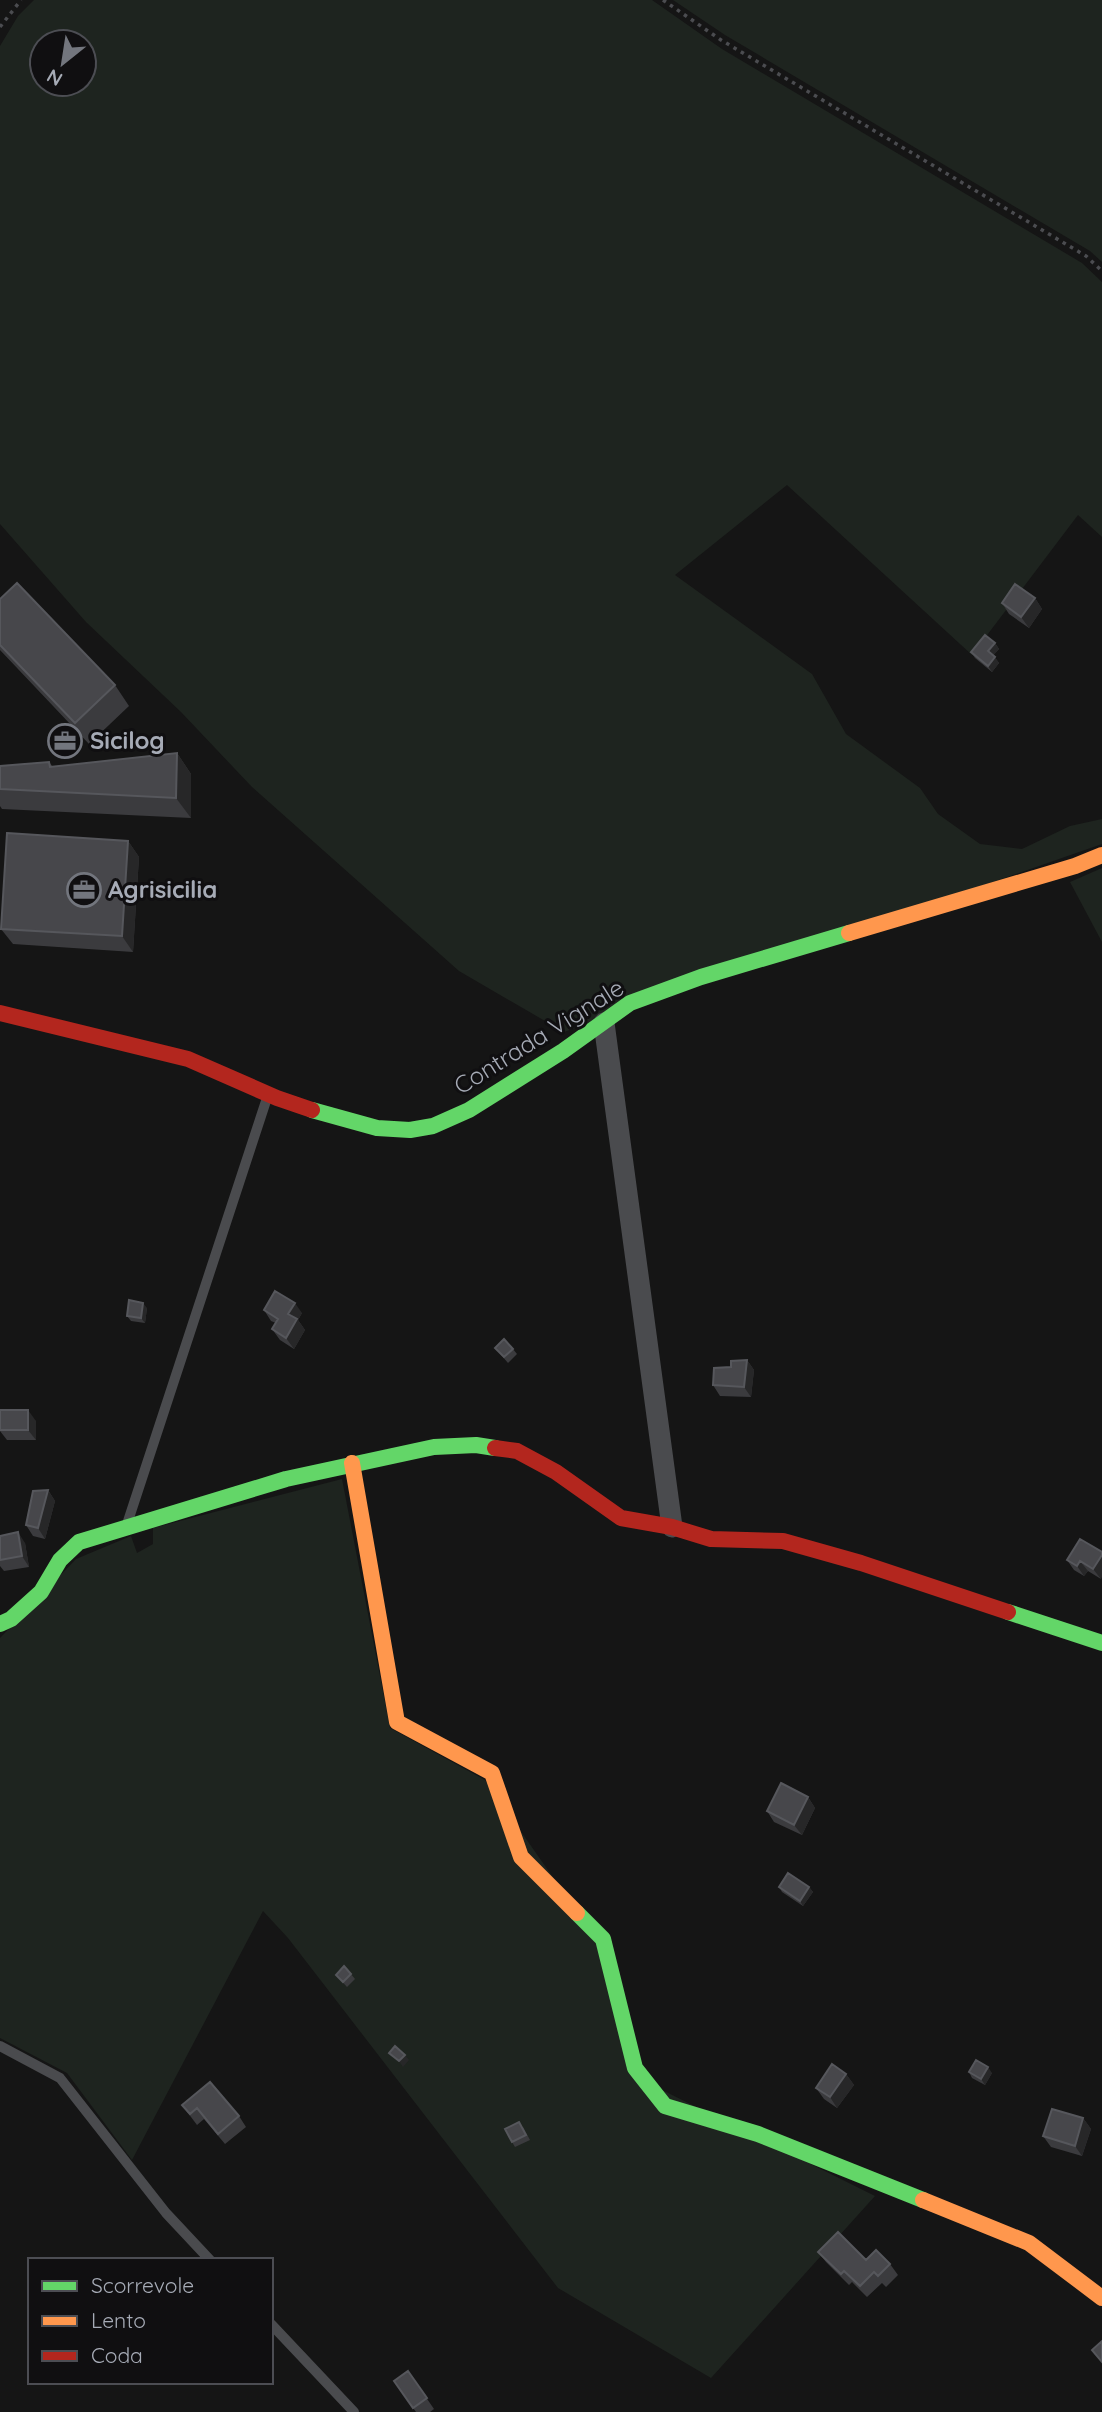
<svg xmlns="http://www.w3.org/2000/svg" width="1102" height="2412" viewBox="0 0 1102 2412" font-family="Quicksand,sans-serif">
<rect width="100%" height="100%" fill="#151515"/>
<!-- green -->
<path fill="#1e241f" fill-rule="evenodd" d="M34 0H652L722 49 1082 263 1102 282V537L1078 515 972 655 787 485 675 575 812 674 846 734 920 788 938 814 980 844 1022 849 1070 826 1102 819V844L564 1032 459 971 252 787 181 712 86 622 0 524V46L18 16ZM42 42H84V84H42Z
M673 0H1102V262L1090 251 725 35Z
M1102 868V942L1070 882Z
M342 1479 390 1728 485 1780 601 1946 628 2073 875 2196 711 2378 558 2288 288 1938 263 1911 132 2160 67 2073 0 2038V1638L76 1559 131 1536 137 1553 153 1544V1528Z"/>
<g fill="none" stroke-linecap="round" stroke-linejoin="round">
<!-- path -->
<path stroke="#4b4c50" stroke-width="3.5" stroke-dasharray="3.5 5" stroke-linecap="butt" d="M663 0 721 40 1086 256 1102 271
M0 27 21 0"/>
<!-- lane -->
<path stroke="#4a4b4e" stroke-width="10" d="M128 1521 267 1098
M0 2046 60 2078 166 2213 210 2260
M271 2324 354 2412"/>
<!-- street -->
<path stroke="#4a4b4e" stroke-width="21" d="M604 1023 672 1527"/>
<!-- fast -->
<path stroke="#63d668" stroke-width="16" d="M312 1110 377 1128 410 1130 433 1126 469 1110 563 1051 630 1003 701 977 849 933
M1008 1612 1102 1643
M0 1624 11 1619 41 1592 60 1560 79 1542 286 1479 434 1447 476 1445 495 1448
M577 1913 603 1939 635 2068 665 2106 758 2134 923 2200"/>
<!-- slow -->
<path stroke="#ff974d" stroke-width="16" d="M849 933 1075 866 1102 855
M352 1463 397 1722 492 1773 521 1857 577 1913
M923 2200 1029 2243 1102 2298"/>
<!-- jam -->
<path stroke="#b3261e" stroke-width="16" d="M0 1013 188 1059 277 1098 312 1110
M495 1448 517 1451 556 1472 621 1518 672 1527 711 1539 783 1541 861 1563 1008 1612"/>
</g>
<!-- wall -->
<path fill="#3b3b3e" d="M1035 598 1042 609 1029 628 1009 614 1002 603Z
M0 599 115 685 129 706 89 744 0 650Z
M995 643 999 649 993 655 999 663 992 672 975 658 971 652Z
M177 753 191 774V818L2 809 0 806V766L49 762 53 767Z
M128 841 139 857 133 952 13 944 1 929Z
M147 1308 145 1323 131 1321 127 1316Z
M264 1310 302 1313 298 1320 305 1330 294 1349 280 1340 272 1329 276 1323 271 1321Z
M495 1348 513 1349 517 1354 508 1363Z
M747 1360 754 1370 751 1397 720 1396 713 1385 731 1367Z
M0 1410 36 1421V1440H7L0 1431Z
M48 1490 55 1501 45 1539 33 1536 26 1525Z
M0 1536 25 1543 29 1567 4 1571 0 1566Z
M1080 1539 1101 1579 1088 1571 1084 1576 1074 1570 1067 1560Z
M808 1797 815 1808 802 1835 774 1822 767 1811Z
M779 1887H809L813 1892 803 1906 782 1892Z
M351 1974 355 1979 347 1987 336 1975Z
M969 2072 992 2073 985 2085 972 2078Z
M846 2074 854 2085 837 2108 824 2099 816 2088Z
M182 2105 239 2116 246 2127 225 2144 204 2119 197 2125Z
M1083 2118 1091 2129 1082 2156 1051 2147 1043 2136Z
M523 2127 530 2140 515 2147 512 2142Z
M818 2252 890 2264 898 2275 886 2287 882 2283 867 2297 852 2282 849 2285 826 2262Z
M408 2371 434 2409 430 2412H416L394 2381Z"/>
<!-- shaded-wall -->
<path fill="#272728" d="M1035 598 1042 609 1029 628 1021 617Z
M995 643 999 649 992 657 988 651Z
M995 657 999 663 992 672 988 666Z
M177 753 191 774V818L176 798Z
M128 841 139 857 133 952 122 936Z
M143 1303 147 1308 145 1323 141 1318Z
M295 1303 302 1313 298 1320 305 1330 294 1349 286 1338 288 1314Z
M747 1360 754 1370 751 1397 744 1387Z
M28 1410 36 1421V1440L28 1430Z
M48 1490 55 1501 45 1539 38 1528Z
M18 1532 25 1543 29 1567 22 1556Z
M1102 1555V1577L1101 1579 1093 1569Z
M1080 1561 1088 1571 1084 1576 1077 1566Z
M808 1797 815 1808 802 1835 794 1825Z
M809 1887 813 1892 803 1906 800 1901Z
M405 2055 409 2060 403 2067 399 2061Z
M988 2067 992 2073 985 2085 981 2079Z
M846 2074 854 2085 837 2108 830 2097Z
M1083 2118 1091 2129 1082 2156 1075 2146Z"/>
<!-- building -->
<path fill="#47474b" stroke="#56575c" stroke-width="2" d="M17 583 115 685 75 723 0 645V599Z
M1015 584 1035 598 1021 617 1002 603Z
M985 635 995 643 988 651 995 657 988 666 971 652Z
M177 753 176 798 0 789V766L49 762 50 767Z
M7 833 128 841 122 936 1 929Z
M275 1291 295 1303 288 1314 297 1319 286 1338 272 1329 278 1319 264 1310Z
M129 1300 143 1303 141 1318 127 1316Z
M504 1339 513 1349 504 1357 495 1348Z
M747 1360 744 1387 713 1385 714 1368 731 1367V1361Z
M0 1410H28V1430H0Z
M48 1490 38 1528 26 1525 33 1491Z
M18 1532 22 1556 0 1560V1536Z
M1080 1539 1102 1552V1555L1093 1569 1080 1561 1077 1566 1067 1560Z
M781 1783 808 1797 794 1825 767 1811Z
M788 1873 809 1887 800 1901 779 1887Z
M344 1966 351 1974 343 1982 336 1975Z
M395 2046 405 2055 399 2061 389 2053Z
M976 2060 988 2067 981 2079 969 2072Z
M832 2064 846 2074 830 2097 816 2088Z
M210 2082 239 2116 218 2134 197 2108 190 2114 182 2105Z
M1052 2109 1083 2118 1075 2146 1043 2136Z
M519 2122 526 2135 512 2142 505 2129Z
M838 2232 866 2260 876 2250 890 2264 878 2276 874 2272 860 2286 844 2271 841 2274 818 2252Z
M1102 2341V2362L1092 2350Z
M408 2371 427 2398 413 2408 394 2381Z"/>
<!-- icons -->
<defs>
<g id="office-ring" transform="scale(1.75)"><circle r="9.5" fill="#100f11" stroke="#73767e" stroke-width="1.5"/><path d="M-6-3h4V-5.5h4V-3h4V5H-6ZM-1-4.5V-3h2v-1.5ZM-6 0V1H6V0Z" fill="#73767e"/></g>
</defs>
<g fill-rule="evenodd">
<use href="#office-ring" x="65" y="741"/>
<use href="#office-ring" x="84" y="890"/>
</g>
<g text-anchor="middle" stroke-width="6" stroke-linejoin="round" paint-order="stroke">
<!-- poi labels -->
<g font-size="24" font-weight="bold" fill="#a6abb6" stroke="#100f11" text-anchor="start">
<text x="90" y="749">Sicilog</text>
<text x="108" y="898">Agrisicilia</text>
</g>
<!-- street labels -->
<g font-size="24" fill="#a6abb6" stroke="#100f11">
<text transform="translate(539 1037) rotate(-32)" y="8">Contrada Vignale</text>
</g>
</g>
<!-- legend -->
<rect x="28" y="2258" width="245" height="126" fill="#100f11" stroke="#4c4d53" stroke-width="2"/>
<rect x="42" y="2281" width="35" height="10" fill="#63d668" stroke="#4c4d53" stroke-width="2"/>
<text x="91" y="2293" font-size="21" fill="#a6abb6">Scorrevole</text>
<rect x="42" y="2316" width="35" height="10" fill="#ff974d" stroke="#4c4d53" stroke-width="2"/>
<text x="91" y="2328" font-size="21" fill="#a6abb6">Lento</text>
<rect x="42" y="2351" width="35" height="10" fill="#b3261e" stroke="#4c4d53" stroke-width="2"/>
<text x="91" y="2363" font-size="21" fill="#a6abb6">Coda</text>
<!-- north arrow -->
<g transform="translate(63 63) rotate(210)"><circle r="33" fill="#100f11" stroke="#4c4d53" stroke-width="2"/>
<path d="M0-5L12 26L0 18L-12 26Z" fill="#73767e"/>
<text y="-10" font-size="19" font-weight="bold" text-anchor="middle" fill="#a6abb6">N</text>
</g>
</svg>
